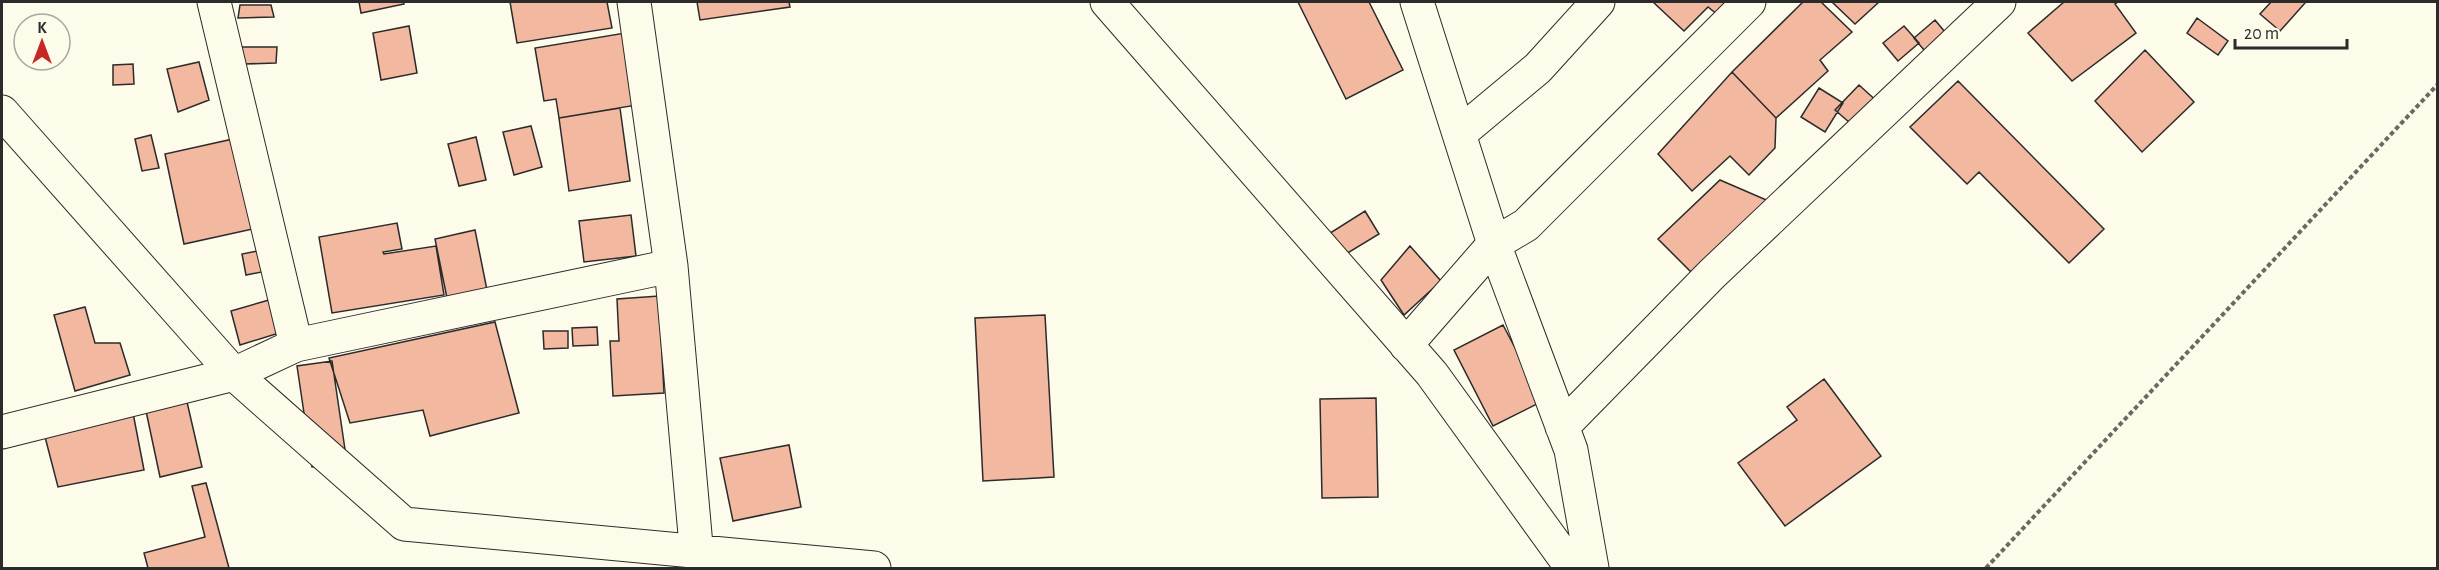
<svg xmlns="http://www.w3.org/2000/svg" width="2439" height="570" viewBox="0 0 2439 570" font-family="'Alegreya Sans',sans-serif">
<rect width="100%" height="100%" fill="#fdfbea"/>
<!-- building -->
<path fill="#f2b8a0" stroke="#2b2b2b" stroke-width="1.5" d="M359 2H403L404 4 361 13Z
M510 2H607L612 28 517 43Z
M697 2H789L790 7 700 20Z
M1298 2H1369L1403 70 1346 99Z
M1653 2H1741L1723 19 1708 7 1684 31Z
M1803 2H1821L1852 32 1820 60 1828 71 1776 118 1732 72Z
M1832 2H1879L1855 24Z
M2064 2H2118L2115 4 2136 33 2072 81 2028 33Z
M2271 2H2303L2305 3 2280 31 2260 14Z
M240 5H271L274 17 238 18Z
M2197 18 2228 41 2218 55 2187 33Z
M1935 20 1950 38 1929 56 1914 38Z
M409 26 417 73 381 80 373 33Z
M1904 26 1919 43 1898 61 1883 43Z
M631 32 643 104 559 118 556 99 544 101 535 48Z
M242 47H277L276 63 244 64Z
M2145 50 2194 102 2142 152 2095 101Z
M199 62 209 100 178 112 167 69Z
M133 64 134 84 113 85V65Z
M1732 72 1776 118 1775 148 1749 175 1730 156 1692 191 1658 154Z
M1958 81 2104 229 2069 263 1979 172 1967 184 1910 127Z
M1859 85 1880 104 1857 129 1835 110Z
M1819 88 1843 103 1825 132 1801 117Z
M620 108 630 181 569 191 559 118Z
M531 126 542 167 514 175 503 132Z
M151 135 159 168 142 171 135 139Z
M242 137 262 227 184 244 165 154Z
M476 137 486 180 459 186 448 144Z
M1720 180 1771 202 1693 274 1658 239Z
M1365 211 1379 234 1341 257 1327 235Z
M631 215 636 256 584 262 579 221Z
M397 223 402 249 383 252 384 254 436 246 444 295 332 313 319 237Z
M475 230 487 290 447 298 435 239Z
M1410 246 1441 281 1404 315 1381 280Z
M263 250 267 271 246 275 242 254Z
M659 296 664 393 613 396 610 341H619L617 299Z
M269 300 279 333 240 345 231 311Z
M85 307 95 343H120L130 375 75 391 54 315Z
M1045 315 1054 477 983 481 975 318Z
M495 322 519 413 430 436 423 410 350 423 329 358Z
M1503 325 1543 401 1493 426 1454 350Z
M597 327 598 345 573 346 572 328Z
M543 331H568V348L544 349Z
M332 361 347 463 312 467 297 366Z
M1824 379 1881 456 1785 526 1738 463 1797 420 1787 407Z
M1376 398 1378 497 1322 498 1320 399Z
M187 402 202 467 160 477 146 411Z
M133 413 144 470 58 487 44 433Z
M789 445 801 507 733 521 720 458Z
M206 483 229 568H148L144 553 205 537 192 486Z"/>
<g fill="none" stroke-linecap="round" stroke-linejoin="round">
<!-- minor casing -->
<g stroke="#2b2b2b" stroke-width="35">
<path id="minor" d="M214 2 296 345
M634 2 671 266 698 568
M1107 2 1432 374 1572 568
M1417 2 1494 244 1571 450 1592 568
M2 112 234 374 404 524 874 568
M1459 134 1538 68 1598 2
M1406 345 1494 244 1526 225 1749 2
M1562 427 1712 274 1999 2
M2 432 234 374 296 345 671 266"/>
</g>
<!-- path -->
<path stroke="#6a6964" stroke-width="4" stroke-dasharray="4.5 3" stroke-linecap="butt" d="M1986 568 2438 84"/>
<!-- minor -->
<use href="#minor" stroke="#fdfbea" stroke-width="33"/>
</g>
<!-- border -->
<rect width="2439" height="570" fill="none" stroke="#2b2b2b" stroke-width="6"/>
<!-- north arrow -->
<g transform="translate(42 42)"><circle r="28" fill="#fdfbea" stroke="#a9a89e" stroke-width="1.5"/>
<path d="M0-4.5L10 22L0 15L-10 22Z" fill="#c62828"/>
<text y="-9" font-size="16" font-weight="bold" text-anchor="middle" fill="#2b2b2b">K</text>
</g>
<!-- scale -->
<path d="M2235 39v9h112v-9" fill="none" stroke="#2b2b2b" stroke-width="3"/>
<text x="2244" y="39" font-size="18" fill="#2b2b2b" stroke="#fdfbea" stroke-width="4.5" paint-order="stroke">20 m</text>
</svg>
